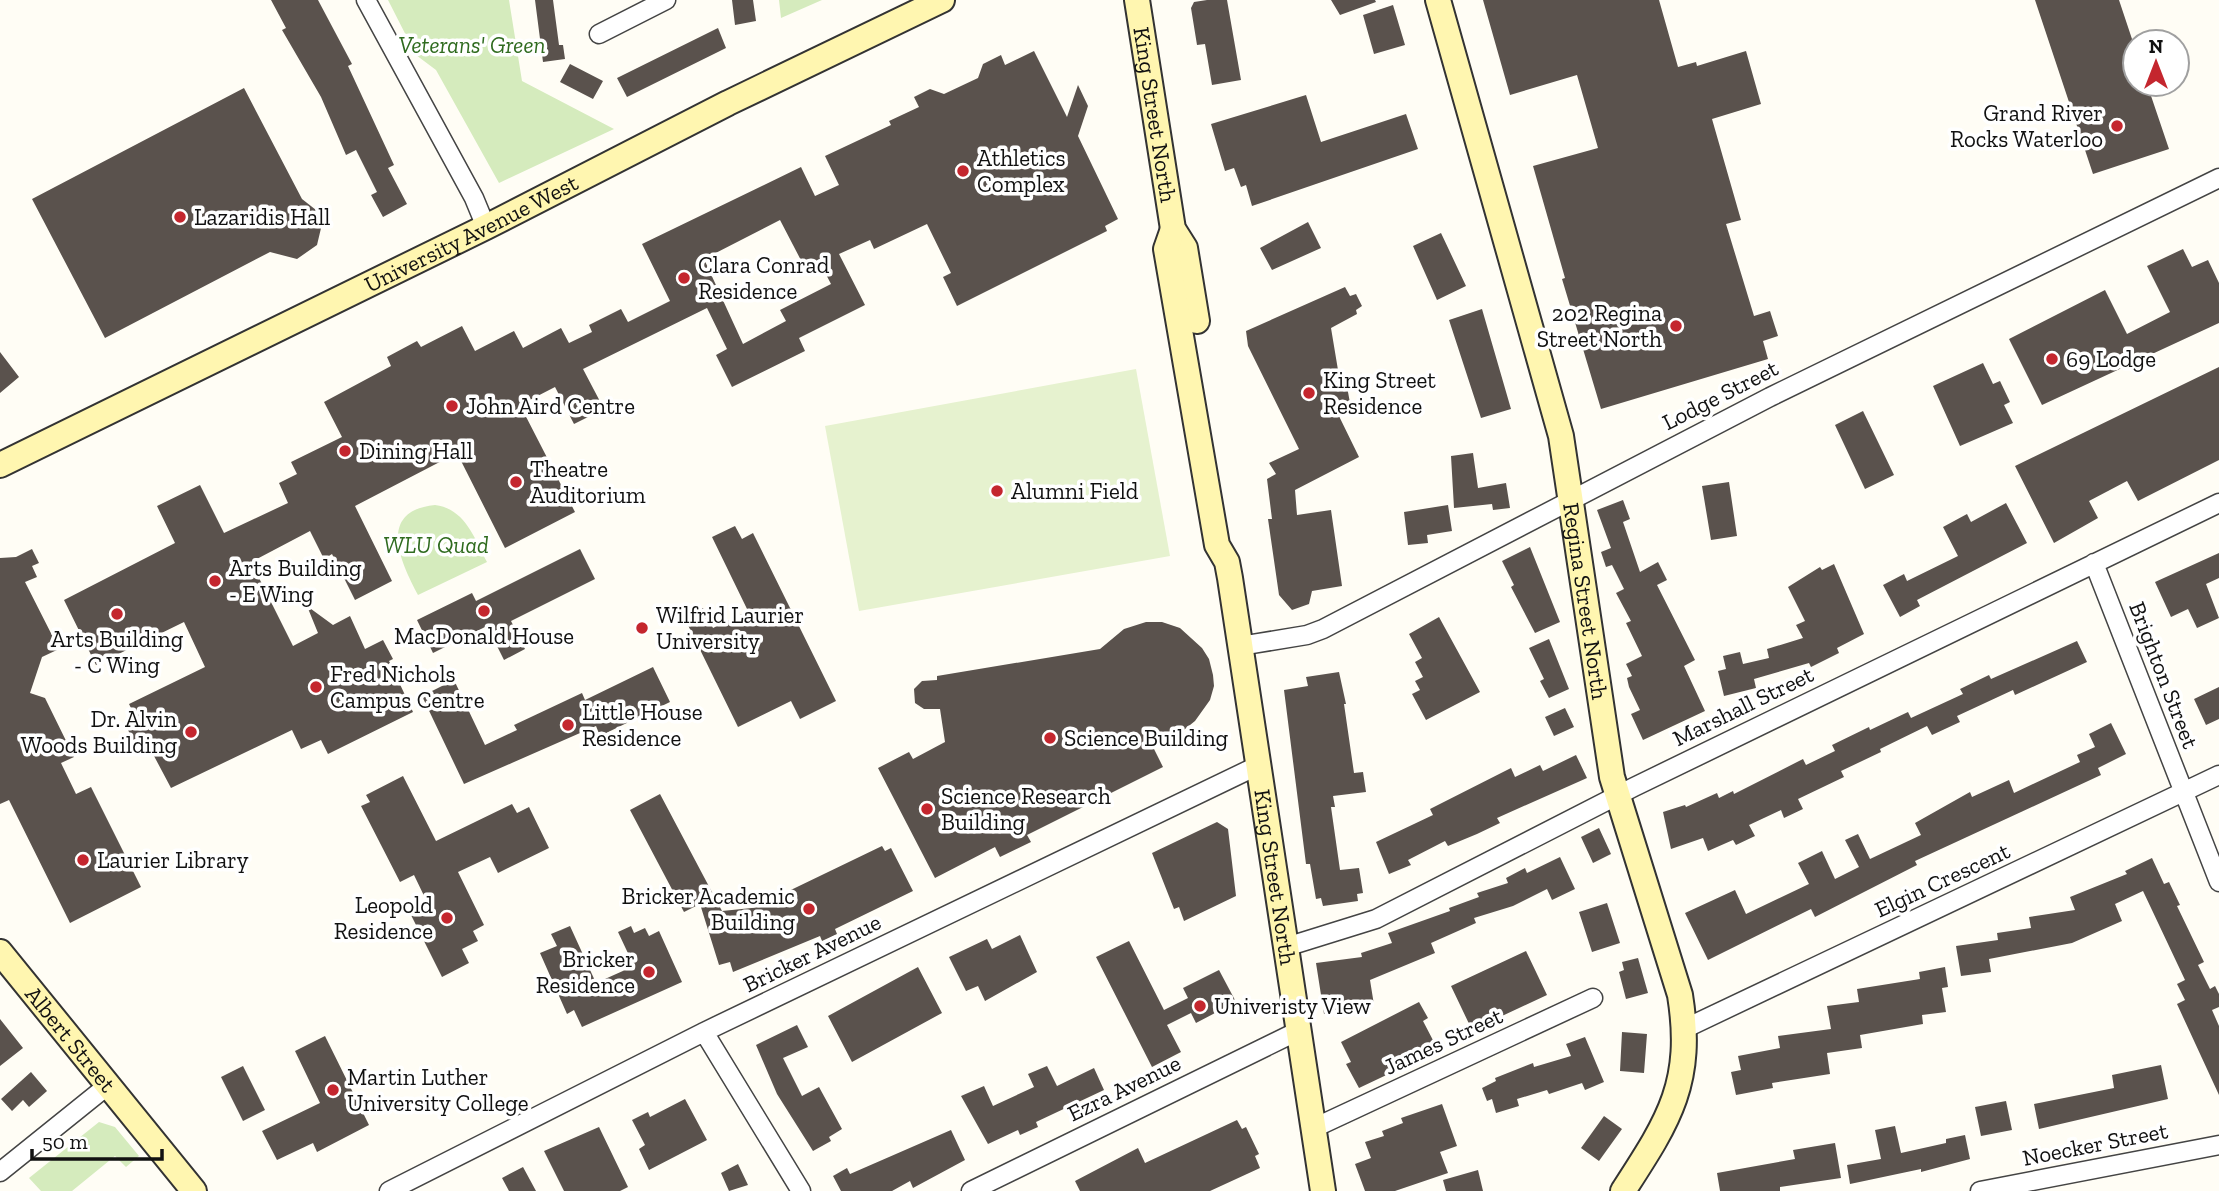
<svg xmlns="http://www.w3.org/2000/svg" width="2219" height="1191" viewBox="0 0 2219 1191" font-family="'Zilla Slab',serif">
<rect width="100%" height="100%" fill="#fffdf5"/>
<!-- green -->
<path fill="#d5ebbd" d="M388 0H509L522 81 614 129 499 183 436 70 416 55Z
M779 0H822L781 18Z
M435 505C465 509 474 537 487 562L418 595C401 563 376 511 435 505Z
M99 1122 115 1127 139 1156 126 1167 115 1156 72 1191H41L29 1178Z"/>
<!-- pitch -->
<path fill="#e6f2cf" d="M1136 369 1170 556 859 611 825 426Z"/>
<!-- building -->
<path fill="#5a524d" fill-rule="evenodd" d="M271 0H318L352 64 348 66 394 165 388 168 407 204 383 217 371 195 377 192 356 150 346 155 321 97 282 30 286 28Z
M535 0H553L559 45H563L565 59 543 62Z
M732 0H753L756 21 735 25Z
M1207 0H1227L1241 80 1212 85 1205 44 1197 45 1191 8 1194 2Z
M1331 0H1375L1376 2 1340 15Z
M1483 0H1659L1678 67 1696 62 1697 66 1746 51 1761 104 1712 119 1741 220 1726 224 1754 316 1770 311 1778 336 1763 341 1768 359 1601 409 1562 279 1565 278 1533 166 1598 148 1577 75 1510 95Z
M2035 0H2119L2135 48V84H2147L2169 149 2093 174Z
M1393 5 1405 45 1374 54 1363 15Z
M718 28 726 48 627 97 617 78Z
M1034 51 1067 117 1078 85 1088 106 1078 136 1118 219 1105 226 1107 231 957 306 943 277 951 273 927 224 874 249 870 240 839 254 865 305 799 338 805 351 732 387 716 355 727 349 707 308 583 369 604 409 574 424 555 387 520 405 575 512 505 548 457 453 355 506 392 581 355 600 332 554 324 559 310 531 251 562 293 646 318 633 307 606 333 625 350 616 365 649 383 640 393 659 389 661 413 712 328 754 321 740 301 749 292 730 171 788 145 739 135 744 125 724 136 718 129 704 205 667 184 622 96 665 64 600 175 543 157 506 200 485 224 533 288 503 279 483 297 474 291 462 342 437 324 402 391 366 387 357 417 341 421 347 462 326 475 351 514 331 523 348 561 328 569 343 592 332 589 325 621 309 628 322 670 301 642 244 801 167 815 196 839 185 825 156 891 125 889 121 919 107 914 97 930 89 944 94 978 78 983 64 1001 55 1005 65ZM780 220 805 268 819 261 831 284 780 310 786 321 743 344 704 259Z
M570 64 603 81 593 99 560 82Z
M244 88 302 199 316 210 322 224 317 245 297 259 270 252 105 338 32 199Z
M1306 95 1321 142 1406 114 1418 149 1252 206 1246 185 1241 187 1234 168 1225 171 1211 124Z
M1308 222 1321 248 1272 270 1260 248Z
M1441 233 1466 286 1437 300 1413 246Z
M2183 249 2192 267 2208 260 2219 283V323L2042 405 2009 339 2105 290 2127 334 2170 312 2147 266Z
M1345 287 1350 296 1356 294 1362 306 1356 310 1357 314 1331 328 1340 382 1346 381 1350 403 1336 410 1359 457 1295 490 1297 515 1331 510 1342 586 1312 591 1309 604 1292 610 1279 595 1268 519H1272L1267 479 1276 474 1269 463 1299 449 1248 346 1246 331Z
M1482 309 1511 409 1481 418 1449 320Z
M0 352 19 377 0 393Z
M1983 363 1993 384 2000 381 2010 402 2004 405 2013 423 1960 446 1933 386Z
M2219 367V460L2138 501 2127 481 2089 501 2098 518 2054 543 2015 466Z
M1863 411 1894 475 1865 489 1835 425Z
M1473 453 1478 488 1506 483 1510 508 1493 510 1492 504 1454 508 1451 456Z
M1729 482 1737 536 1711 540 1702 486Z
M1623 500 1630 519 1623 522 1640 572 1658 562 1667 580 1657 585 1695 660 1684 666 1705 711 1643 740 1631 714 1640 710 1629 687 1627 678 1632 676 1626 664 1642 656 1626 623 1631 621 1616 593 1624 589 1612 565 1606 567 1601 552 1611 548 1597 510Z
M2006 503 2027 543 1917 600 1920 606 1900 617 1883 585 1904 574 1907 581 1958 556 1943 527 1967 514 1971 522Z
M1448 505 1452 531 1427 535 1428 543 1408 545 1404 512Z
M735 526 742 539 753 533 836 701 800 719 791 701 738 727 684 617 703 608 713 628 748 611 712 537Z
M1530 547 1560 622 1535 633 1511 587 1514 585 1502 561Z
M32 549 39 563 32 566 37 577 25 582 59 649 42 657 30 693 45 698 74 757 61 763 76 794 91 787 141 887 70 923 9 800 0 804V558L16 557Z
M580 549 595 579 511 621 525 649 504 660 487 626 433 653 417 620 472 593 476 601Z
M2219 553V578L2206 584 2219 618 2197 628 2188 609 2171 617 2155 582Z
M1834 564 1864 634 1837 648 1839 653 1811 667 1809 663 1754 679 1756 688 1724 696 1718 671 1726 669 1723 656 1740 652 1743 664 1769 658 1767 649 1803 638 1796 625 1805 621 1788 587 1820 567 1822 570Z
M1439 617 1480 692 1426 720 1412 694 1420 690 1415 681 1423 677 1415 662 1422 658 1409 634Z
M1146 622H1162L1180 628 1202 648 1209 659 1213 675 1214 686 1210 700 1195 721 1180 733 1177 728 1150 741 1163 767 1027 835 1031 842 1000 857 995 847 935 878 878 768 909 752 913 759 945 742 940 709H924L915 703 914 689 922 681 937 680V676L1100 649 1124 629Z
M1549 639 1569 689 1549 698 1540 681 1544 679 1529 648Z
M2077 641 2087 662 2015 695 2013 690 1957 716 1960 722 1932 735 1927 726 1880 749 1881 752 1841 771 1844 777 1798 799 1803 809 1784 818 1781 810 1749 825 1755 836 1736 845 1733 840 1708 851 1703 838 1671 849 1663 812 1685 805 1686 807 1717 793 1719 798 1733 791 1734 794 1803 759 1806 765 1835 751 1832 745 1869 727 1870 730 1908 712 1911 718 1963 694 1960 689 1989 675 1991 679Z
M653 667 670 702 600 736 596 726 464 784 422 696 454 680 485 745 517 730 514 725 582 693 585 700Z
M1339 672 1346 704H1344L1354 773 1363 772 1366 792 1333 796 1335 807H1331L1340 870 1359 868 1363 893 1357 894 1358 901 1323 906 1321 898 1316 899 1310 864H1306L1284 690 1308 686 1306 677Z
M2219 687V719L2206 725 2194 699Z
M1565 708 1574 727 1554 736 1545 717Z
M2111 723 2126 754 2098 768 2101 775 1915 861 1917 865 1815 917 1811 909 1708 960 1685 913 1735 890 1746 914 1809 884 1798 863 1822 851 1835 879 1859 867 1845 840 1858 834 1870 859 1921 835 1915 823 1970 792 1972 797 2009 780 2014 793 2080 762 2077 755 2095 747 2089 734Z
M1576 755 1587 778 1497 818 1500 823 1477 834 1448 846 1445 841 1408 860 1411 865 1389 874 1376 842 1433 815 1430 809 1511 768 1515 777 1540 765 1543 771Z
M403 776 436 841 512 804 517 813 529 807 549 848 498 873 490 857 458 872 484 925 473 931 478 941 462 949 469 963 442 977 409 911 427 902 414 875 400 882 361 806 370 802 366 795Z
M660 794 722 911 771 906 768 901 882 846 885 851 891 848 913 891 835 929 837 934 822 941 820 936 733 972 730 962 719 965 700 904 684 912 630 810Z
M1217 822 1228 829 1236 896 1184 921 1179 907 1174 909 1152 853Z
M1599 828 1611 854 1593 863 1581 837Z
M1560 857 1575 889 1552 900 1547 889 1513 906 1474 918 1476 923 1431 943 1435 953 1370 980 1374 1005 1324 1014 1316 963 1362 957 1361 953 1392 943 1388 933 1450 911 1449 908 1479 897 1477 893 1508 883 1506 878 1525 868 1527 873Z
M2152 858 2164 884 2169 882 2180 905 2177 906 2204 962 2198 965 2210 989 2215 986 2219 994V1007L2212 1010 2219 1026V1095L2177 1004 2185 1000 2177 984 2185 980 2143 891 2115 904 2122 921 2072 943 1989 959 1991 972 1961 976 1956 946 1998 940 1997 933 2031 928 2029 917 2075 910 2070 897 2127 874 2125 871Z
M1607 903 1620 943 1592 952 1579 912Z
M570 926 596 983 634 966 618 932 631 926 634 933 645 928 649 936 659 931 682 982 582 1027 574 1010 567 1014 540 953 557 946 551 934Z
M1020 935 1037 972 985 1001 978 986 966 991 949 957 987 939 992 949Z
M1129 941 1164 1010 1188 998 1183 988 1219 970 1236 1002 1196 1023 1191 1013 1167 1025 1181 1052 1152 1067 1096 957Z
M1526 951 1547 995 1472 1030 1451 986Z
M1638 958 1648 993 1626 999 1619 972 1624 970 1622 962Z
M918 967 942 1013 852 1062 828 1016Z
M1945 967 1948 987 1942 988 1946 1012 1922 1015 1923 1024 1860 1035 1862 1048 1827 1053 1830 1074 1772 1083 1773 1088 1736 1095 1731 1072 1741 1070 1738 1056 1780 1048 1778 1036 1831 1029 1827 1006 1859 1002 1857 989 1920 979 1919 972Z
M1419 1002 1428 1018 1423 1021 1436 1046 1414 1057 1416 1061 1359 1088 1346 1064 1351 1062 1341 1042Z
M0 1019 23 1048 0 1066Z
M797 1025 808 1047 783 1058 802 1096 819 1087 842 1129 829 1137 831 1141 813 1151 777 1094 756 1045Z
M1622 1032 1647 1034 1644 1073 1620 1071Z
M325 1036 369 1125 317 1152 313 1143 277 1160 262 1131 320 1103 295 1051Z
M1585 1037 1604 1082 1585 1090 1582 1083 1549 1094 1547 1090 1517 1099 1519 1106 1496 1113 1492 1099 1487 1101 1482 1088 1496 1081 1495 1078 1533 1063 1534 1067 1571 1056 1566 1044Z
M2161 1065 2168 1099 2039 1129 2034 1104 2114 1088 2112 1075Z
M243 1066 265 1110 243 1121 221 1077Z
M1047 1066 1057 1086 1094 1068 1104 1090 1036 1122 1038 1127 1020 1135 1018 1130 988 1144 961 1096 984 1086 993 1106 1034 1087 1028 1074Z
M31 1072 47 1091 29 1107 23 1100 12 1111 1 1099Z
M685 1099 707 1140 649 1170 639 1149 645 1145 632 1120 648 1112 650 1117Z
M2006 1101 2012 1130 1981 1136 1975 1107Z
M1442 1104 1457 1146 1440 1152 1448 1173 1395 1191H1365L1355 1164 1371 1158 1365 1142 1384 1136 1382 1131 1403 1123 1401 1118Z
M1604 1116 1622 1129 1599 1161 1581 1148Z
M1237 1120 1242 1129 1246 1127 1259 1154 1255 1156 1260 1168 1210 1191H1080L1075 1181 1138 1148 1145 1163Z
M1895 1126 1901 1153 1946 1143V1139L1965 1135 1970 1159 1921 1172V1169L1850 1184 1847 1165 1881 1159 1875 1130Z
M599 1127 628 1187 620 1191H564L544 1151Z
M951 1130 965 1160 913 1188 910 1181 892 1191H841L833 1176 847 1168 850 1174Z
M1835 1143 1841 1178 1780 1187V1191H1720L1717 1173 1795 1159 1793 1150Z
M738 1164 748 1185 729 1191 721 1173Z
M523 1167 536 1191H509L502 1178Z
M1478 1170 1483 1191H1446L1443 1180Z"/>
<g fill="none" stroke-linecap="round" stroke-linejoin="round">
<!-- street casing -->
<g stroke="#444" stroke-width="21">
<path id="street" d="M366 0 474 198 486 227
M599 34 666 0
M2094 563 2219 882
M1240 646 1307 635 1323 629 1770 397 2219 178
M1286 947 1376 919 1634 787 2219 503
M1686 1028 2219 775
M704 1032 801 1191
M1314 1128 1593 998
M0 1172 107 1086
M389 1191 704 1032 1259 765
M971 1191 1300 1030
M1980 1191 2219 1145"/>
</g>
<!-- secondary casing -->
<g stroke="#333" stroke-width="28">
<g id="secondary">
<path id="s1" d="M1137 0 1173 229 1185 248 1197 321"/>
<path id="s2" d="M1438 0 1561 436 1612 777 1680 995C1694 1083 1669 1120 1623 1191"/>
<path id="s3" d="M1173 229 1166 249 1217 545 1227 562 1230 578 1323 1191"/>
<path id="s4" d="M0 465 486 227 728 103 942 0"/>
<path id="s5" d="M0 952 194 1191"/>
</g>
</g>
<!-- street -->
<use href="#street" stroke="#fff" stroke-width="18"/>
<!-- secondary -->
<use href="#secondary" stroke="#fff6b0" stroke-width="24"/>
</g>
<!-- markers -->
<g fill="#c4262e" stroke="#fff" stroke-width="2.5">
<circle cx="2117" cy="126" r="7"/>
<circle cx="963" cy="171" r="7"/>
<circle cx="180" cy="217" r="7"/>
<circle cx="684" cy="278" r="7"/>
<circle cx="1676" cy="326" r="7"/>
<circle cx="2052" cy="359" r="7"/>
<circle cx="1309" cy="393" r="7"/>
<circle cx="452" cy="406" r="7"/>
<circle cx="345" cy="451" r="7"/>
<circle cx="516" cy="482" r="7"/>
<circle cx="997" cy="491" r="7"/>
<circle cx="215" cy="581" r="7"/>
<circle cx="484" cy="611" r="7"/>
<circle cx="117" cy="614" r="7"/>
<circle cx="642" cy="628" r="7"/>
<circle cx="316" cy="687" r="7"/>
<circle cx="568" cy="725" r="7"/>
<circle cx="191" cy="732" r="7"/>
<circle cx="1050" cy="738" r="7"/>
<circle cx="927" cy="809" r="7"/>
<circle cx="83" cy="860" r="7"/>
<circle cx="809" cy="909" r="7"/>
<circle cx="447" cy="918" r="7"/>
<circle cx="649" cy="972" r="7"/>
<circle cx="1200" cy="1006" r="7"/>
<circle cx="333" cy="1090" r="7"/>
</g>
<g text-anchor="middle" stroke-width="7" stroke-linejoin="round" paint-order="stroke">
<!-- park labels -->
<g font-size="23" font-style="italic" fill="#2f6b1f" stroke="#fff">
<text x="472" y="53">Veterans' Green</text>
<text x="436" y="553">WLU Quad</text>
</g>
<!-- poi labels -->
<g font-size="23" fill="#111" stroke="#fff" text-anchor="start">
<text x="2103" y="121" text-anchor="end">Grand River<tspan x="2103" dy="26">Rocks Waterloo</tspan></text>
<text x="977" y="166">Athletics<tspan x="977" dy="26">Complex</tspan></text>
<text x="194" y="225">Lazaridis Hall</text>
<text x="698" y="273">Clara Conrad<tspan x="698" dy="26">Residence</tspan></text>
<text x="1662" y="321" text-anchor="end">202 Regina<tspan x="1662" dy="26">Street North</tspan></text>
<text x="2066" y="367">69 Lodge</text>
<text x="1323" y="388">King Street<tspan x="1323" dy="26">Residence</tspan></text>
<text x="466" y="414">John Aird Centre</text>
<text x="359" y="459">Dining Hall</text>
<text x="530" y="477">Theatre<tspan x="530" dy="26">Auditorium</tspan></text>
<text x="1011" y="499">Alumni Field</text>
<text x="229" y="576">Arts Building<tspan x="229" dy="26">- E Wing</tspan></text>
<text x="656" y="623">Wilfrid Laurier<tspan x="656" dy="26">University</tspan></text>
<text x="484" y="644" text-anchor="middle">MacDonald House</text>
<text x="117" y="647" text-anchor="middle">Arts Building<tspan x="117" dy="26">- C Wing</tspan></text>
<text x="330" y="682">Fred Nichols<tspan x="330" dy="26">Campus Centre</tspan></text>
<text x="582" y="720">Little House<tspan x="582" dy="26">Residence</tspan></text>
<text x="177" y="727" text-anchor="end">Dr. Alvin<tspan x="177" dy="26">Woods Building</tspan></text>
<text x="1064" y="746">Science Building</text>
<text x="941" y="804">Science Research<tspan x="941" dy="26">Building</tspan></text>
<text x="97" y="868">Laurier Library</text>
<text x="795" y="904" text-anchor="end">Bricker Academic<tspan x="795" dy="26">Building</tspan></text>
<text x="433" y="913" text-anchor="end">Leopold<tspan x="433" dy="26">Residence</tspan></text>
<text x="635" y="967" text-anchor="end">Bricker<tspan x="635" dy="26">Residence</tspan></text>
<text x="1214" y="1014">Univeristy View</text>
<text x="347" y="1085">Martin Luther<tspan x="347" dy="26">University College</tspan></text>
</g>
<!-- street labels -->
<g font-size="23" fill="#111" stroke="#fff">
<text dy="8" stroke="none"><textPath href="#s1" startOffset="116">King Street North</textPath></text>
<text dy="8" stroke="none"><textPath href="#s4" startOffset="525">University Avenue West</textPath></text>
<text transform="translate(1720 395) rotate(-27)" y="8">Lodge Street</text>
<text dy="8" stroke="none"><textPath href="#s2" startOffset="620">Regina Street North</textPath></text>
<text transform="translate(2164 675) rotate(69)" y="8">Brighton Street</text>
<text transform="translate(1743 706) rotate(-26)" y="8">Marshall Street</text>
<text dy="8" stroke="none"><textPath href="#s3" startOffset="660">King Street North</textPath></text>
<text transform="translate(1942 880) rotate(-25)" y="8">Elgin Crescent</text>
<text transform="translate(812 953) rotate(-26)" y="8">Bricker Avenue</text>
<text dy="8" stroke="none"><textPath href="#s5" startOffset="112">Albert Street</textPath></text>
<text transform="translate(1443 1041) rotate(-25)" y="8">James Street</text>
<text transform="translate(1124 1088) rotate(-26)" y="8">Ezra Avenue</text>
<text transform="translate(2095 1144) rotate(-11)" y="8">Noecker Street</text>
</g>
</g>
<!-- north arrow -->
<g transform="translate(2156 63)"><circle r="33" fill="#ffffff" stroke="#a0a0a0" stroke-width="2"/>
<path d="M0-5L12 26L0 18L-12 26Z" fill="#c4262e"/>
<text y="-10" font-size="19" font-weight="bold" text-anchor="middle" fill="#111111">N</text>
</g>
<!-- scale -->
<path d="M32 1149v10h130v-10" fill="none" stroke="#111111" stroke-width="3.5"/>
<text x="42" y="1149" font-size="21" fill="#111111" stroke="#ffffff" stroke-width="5" paint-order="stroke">50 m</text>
</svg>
